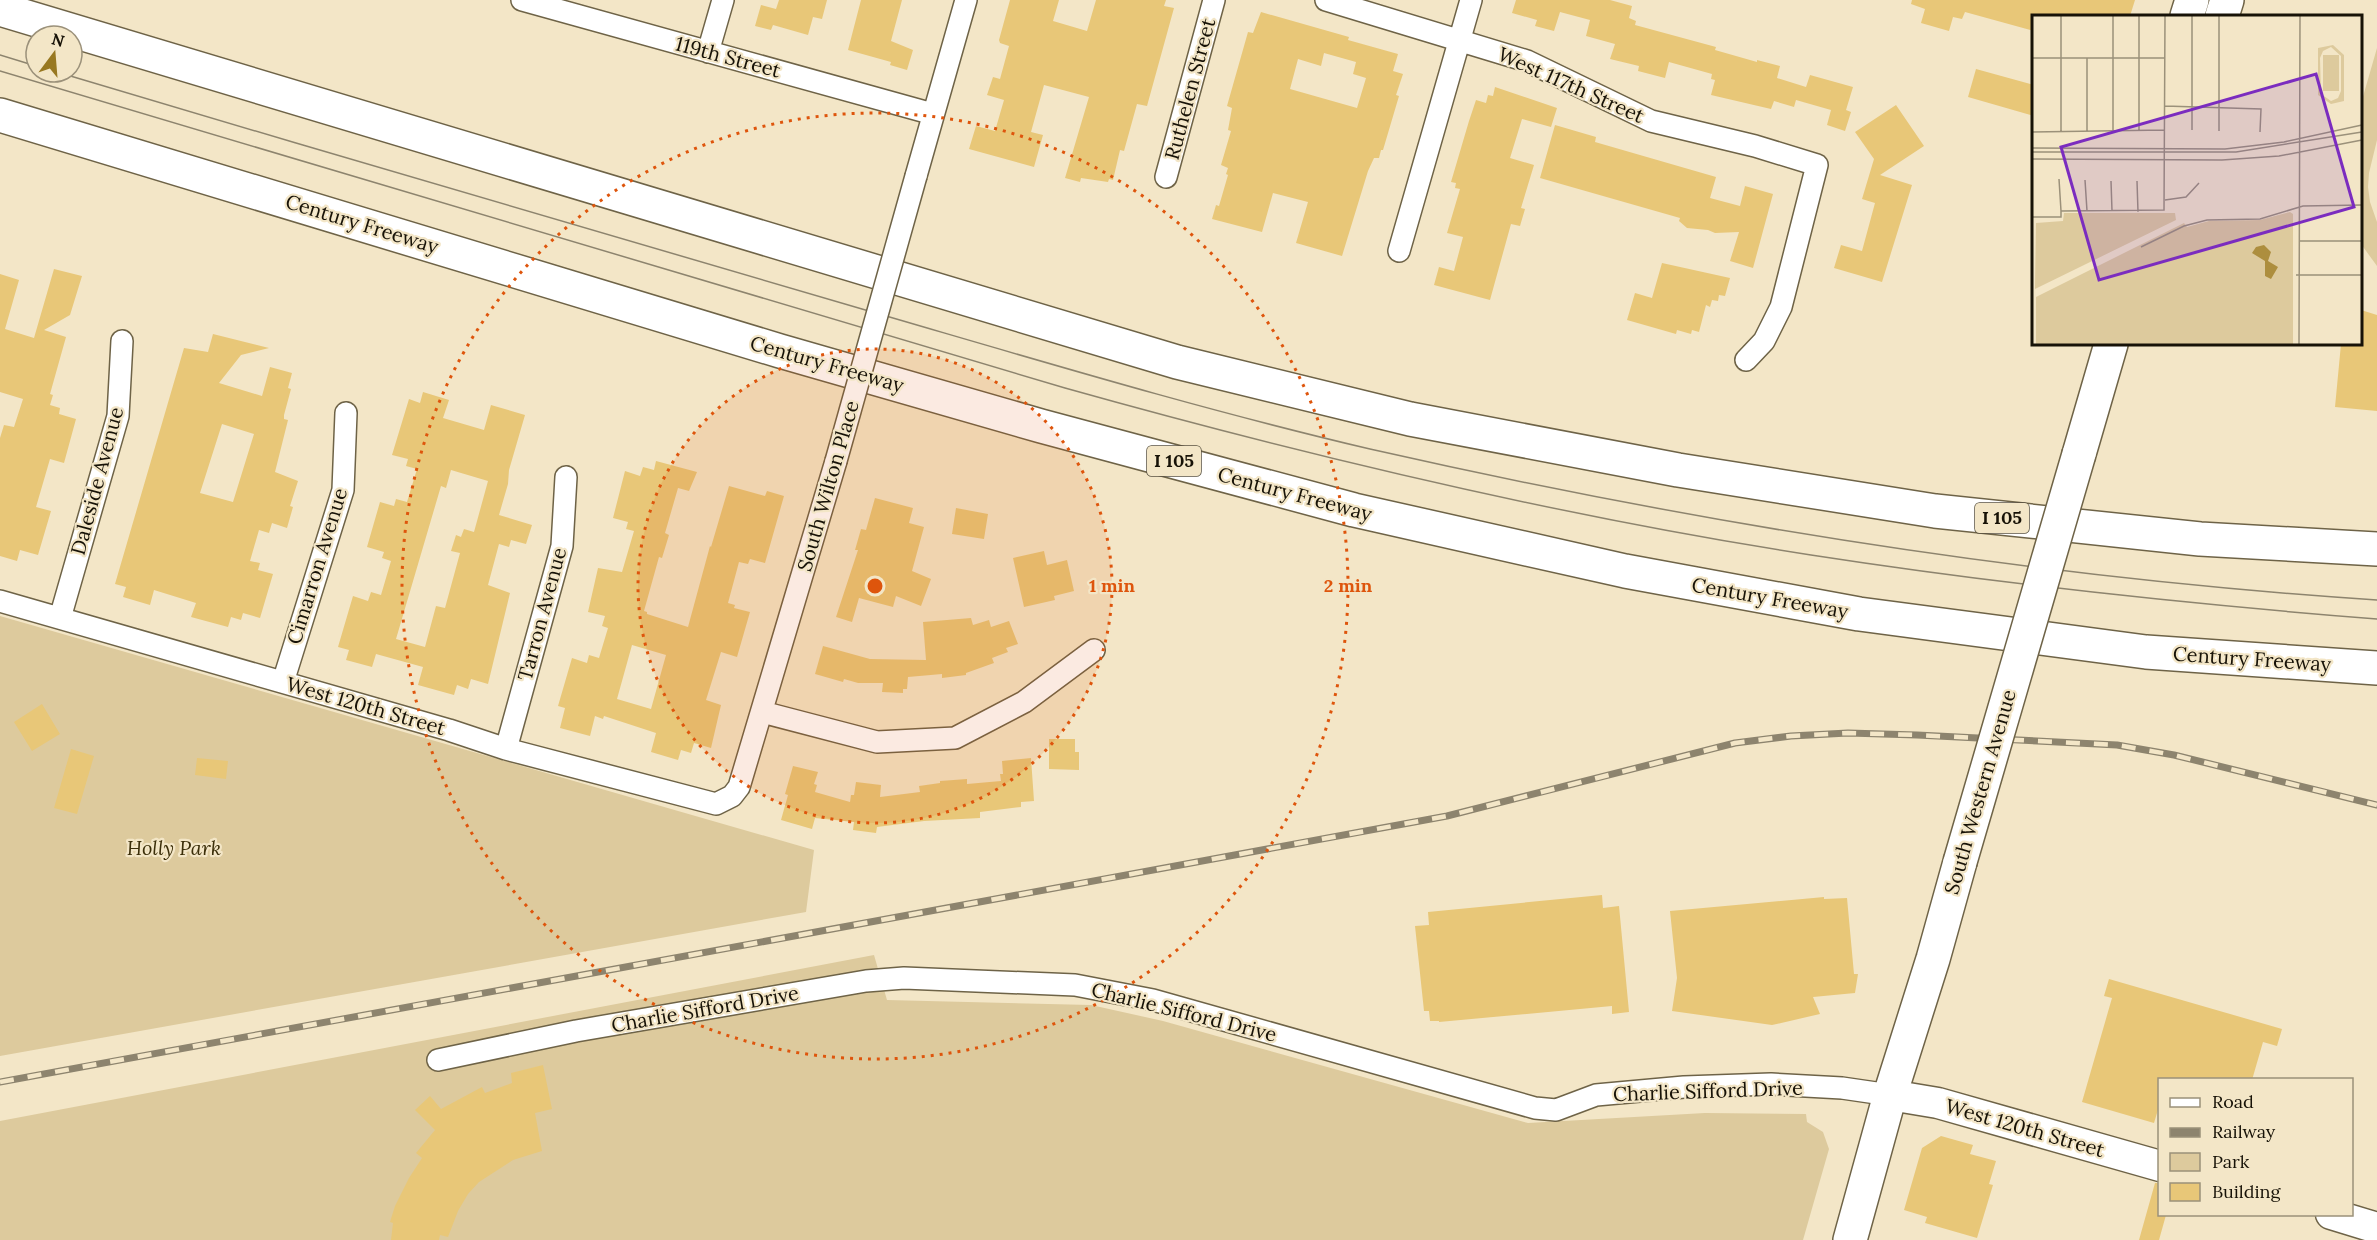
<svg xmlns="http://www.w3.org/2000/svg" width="2377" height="1240" viewBox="0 0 2377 1240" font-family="Lora,serif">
<rect width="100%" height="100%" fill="#f3e6c7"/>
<!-- green -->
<path fill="#ddca9d" d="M2377 48V140L2369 173 2368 187 2370 202 2377 222V266L2361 244 2360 107Z
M0 616 814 850 806 912 0 1056Z
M874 955 887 1000 1091 1005 1163 1021 1528 1123 1705 1113 1806 1114 1807 1122 1823 1132 1829 1149 1803 1240H0V1121Z"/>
<!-- building -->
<path fill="#e8c778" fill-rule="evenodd" d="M779 0H827L822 19 813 17 808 35 773 25 771 30 755 26 761 5 776 9Z
M861 0H902L891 41 913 50 907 70 890 65 891 62 848 50Z
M1010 0H1059L1053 21 1087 31 1096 0H1166L1164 6 1174 8 1147 106 1137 104 1124 151 1120 150 1113 180 1109 179 1108 182 1081 178 1080 182 1065 178 1089 97 1044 85 1031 132 1043 135 1034 167 969 149 976 126 995 131 1004 100 987 95 993 77 1000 79 1009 46 1000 43 999 40Z
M1516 0H1610L1632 6 1629 18 1636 21 1635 25 1716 47 1715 50 1757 62V60L1780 66 1777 78 1806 87 1810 75 1853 87 1846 110 1851 112 1845 131 1827 125 1831 110 1796 100 1794 107 1774 101 1771 109 1711 95 1715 80 1711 79 1712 74 1669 62 1665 78 1638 71 1639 66 1610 59 1615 44 1586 36 1590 20 1560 12 1554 31 1535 26 1537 20 1512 13Z
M1912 0H2135L2130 16H2034V31L1965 12 1962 19 1953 17 1949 31 1921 23 1925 9 1911 4Z
M1261 12 1349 37 1348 40 1398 54 1393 71 1403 74 1396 95 1399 96 1383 150H1381L1379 158H1374L1368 171 1342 256 1296 243 1308 202 1273 193 1262 232 1212 219 1216 205 1219 206 1228 175 1226 174 1228 168 1221 165 1231 131 1228 130 1232 108 1227 106 1248 32 1253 33ZM1324 53 1356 62 1353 74 1366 78 1357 108 1290 89 1298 59 1321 66Z
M1976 69 2034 85V116L1968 97Z
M1495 87 1557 108 1551 127 1522 119 1510 158 1534 165 1521 208 1525 209 1520 226 1511 224 1490 300 1434 285 1439 267 1454 271 1463 237 1447 233 1460 189 1455 188 1456 183 1451 182 1469 121 1476 100 1486 103 1488 95 1493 96Z
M1896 105 1924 146 1880 175 1912 185 1882 282 1834 268 1841 245 1862 251 1875 203 1862 199 1874 159 1855 132Z
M1555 125 1596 137 1595 142 1716 177 1710 198 1740 206 1745 186 1773 194 1753 268 1730 261 1739 232 1715 233 1708 230 1687 228 1679 221 1680 218 1540 178Z
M1662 263 1730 278 1725 296 1719 295 1718 301 1712 300 1710 307 1706 305 1699 332 1692 330 1691 334 1677 330 1676 334 1627 320 1635 293 1652 298Z
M54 269 82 276 70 315 44 330 66 337 50 394 53 395 50 405 60 408 59 414 76 419 64 463 50 459 36 507 51 511 38 555 20 550 17 561 0 556V438L4 425 14 427 23 399 0 392V274L19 280 5 329 34 338Z
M2361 310 2377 315V411L2335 407 2341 344H2361Z
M213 334 269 348 241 355 219 383 262 396 270 367 292 373 288 388 291 389 284 415V419L288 420 275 472 298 481 290 506 293 507 287 528 272 523 269 533 259 530 250 561 260 563 258 570 273 574 260 618 243 613 241 620 231 617 228 627 191 617 196 603 154 590 150 605 123 597 126 587 115 584 184 348 208 352ZM222 424 254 434 233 502 200 493Z
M423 392 449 400 443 418 484 430 491 405 525 415 509 470 508 484 499 515 532 525 526 544 511 540 509 547 499 544 488 585 510 593 488 684 471 679 468 689 457 685 454 695 418 685 423 667 376 654 372 667 346 660 349 650 338 647 353 596 368 601 371 592 381 595 391 561 382 558 384 552 367 547 380 502 394 506 396 499 407 502 417 469 406 466 408 459 392 455 409 399 420 403ZM451 470 488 481 474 532 464 529 461 537 456 535 451 551 460 553 445 608 436 606 425 647 396 639 441 486 446 488Z
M656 461 697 472 689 491 678 488 665 533 669 535 662 558 659 557 644 611 647 612V614L688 627 710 546 711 547 729 486 765 496 767 491 784 496 765 563 750 559 748 564 739 562 728 603 735 605 734 608 750 612 737 657 721 652 706 700 721 705 711 748 694 743 691 753 681 750 678 760 651 752 656 733 604 716 603 719 595 716 590 736 560 728 565 708 558 706 572 658 587 663 589 655 599 658 608 628 602 626 605 616 588 612 598 568 622 572 634 531 626 529 628 522 613 518 625 471 640 476 643 467 654 470ZM632 645 666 655 651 709 617 699Z
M875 498 913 508 909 523 924 527 912 571 931 579 921 606 896 596 893 607 859 598 852 622 836 617 858 550H855L861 529 866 530Z
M956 508 988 514 984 539 952 534Z
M1044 551 1047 565 1067 560 1074 591 1054 596 1055 600 1024 607 1013 558Z
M971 618 973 625 989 620 991 627 1009 621 1018 644 1006 648 1008 652 992 658 994 663 966 673V675L942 678V674L908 677 907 689H903V693L882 692 883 683H858L844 679 843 682 815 674 823 646 870 659 926 660 923 622Z
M42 704 60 734 32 751 14 722Z
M1049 739H1075V752H1079V770L1049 769Z
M71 749 94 756 77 814 54 808Z
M197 758 228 761 226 779 195 775Z
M1031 758 1034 801 1021 802V807L980 812V818L924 821 877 827 876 833 853 830 854 822 815 818 812 829 781 820 788 795 785 794 793 766 818 772 814 784 817 785 815 792 850 802 851 795H854L856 782 881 785 880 797 920 792 919 786 940 783V781L967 779V784L1001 781 1000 774H1003L1002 761Z
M1602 895 1603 908 1619 906 1629 1012 1612 1014V1006L1439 1022V1021H1430L1429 1011H1424L1415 926 1429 925 1428 912Z
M1824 897V899L1847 898 1854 974H1858L1855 993 1813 997 1820 1014 1772 1025 1672 1011 1677 978 1670 911Z
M2109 979 2282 1029 2277 1046 2263 1042 2252 1080H2160V1103L2154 1123 2082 1102 2112 998 2104 996Z
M543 1065 552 1109 535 1113 542 1151 513 1160 479 1182 468 1194 458 1211 448 1237 440 1235 439 1240H391L393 1223 390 1222 395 1206 409 1178 422 1158 416 1153 435 1130 415 1110 430 1096 441 1109 482 1087 485 1093 512 1083 511 1073Z
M1941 1136 1973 1145 1970 1154 1996 1161 1989 1184 1993 1185 1977 1238 1925 1223 1927 1217 1904 1210 1922 1148Z
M2155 1183H2160V1215H2166L2159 1240H2139Z"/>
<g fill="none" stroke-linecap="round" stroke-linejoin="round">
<!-- street casing -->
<g stroke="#6e6347" stroke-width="24">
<path id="street" d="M522 0 933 114
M1326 0 1527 61 1651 121 1755 146 1817 165 1781 307 1764 341 1746 360
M708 52 723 0
M916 176 966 0
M1166 177 1214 0
M1399 251 1471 0
M0 601 449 730 506 749 716 804 732 796 739 787 836 461
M60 618 118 416 122 341
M283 682 343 490 346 413
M762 712 877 742 955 738 1024 702 1094 650
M506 749 562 546 566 477
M438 1060 576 1031 866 981 904 978 1075 985 1153 1000 1535 1108 1556 1110 1596 1095 1684 1087 1771 1084 1842 1088 1890 1095"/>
</g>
<!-- secondary casing -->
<g stroke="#6e6347" stroke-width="33">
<path id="secondary" d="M1890 1095 1938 1103 2160 1166
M2331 1214 2377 1228"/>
</g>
<!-- primary casing -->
<g stroke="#6e6347" stroke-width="36">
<path id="primary" d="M2187 16 2192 0
M2222 16 2227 0
M2079 454 2111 344
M1850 1240 1890 1095 1933 959 1960 862"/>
</g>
<!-- highway casing -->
<g stroke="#6e6347" stroke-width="36">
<path id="highway" d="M0 9 1177 362 1410 419 1678 470 1935 511 2200 539 2377 549
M0 115 780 351 1041 426 1354 510 1625 571 1859 614 2146 652 2377 668"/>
</g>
<!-- street -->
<use href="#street" stroke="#fff" stroke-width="21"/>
<!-- secondary -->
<use href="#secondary" stroke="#fff" stroke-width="30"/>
<!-- primary -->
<use href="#primary" stroke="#fff" stroke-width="33"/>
<!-- highway -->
<use href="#highway" stroke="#fff" stroke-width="33"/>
<!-- tram -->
<path stroke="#8d846e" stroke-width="1.5" d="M0 55 36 66
M0 71 1065 388C1311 457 1559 516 1811 555 1999 584 2187 604 2377 619
M57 72C325 152 593 231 862 309 1031 358 1199 409 1370 449 1701 524 2038 578 2377 600"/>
<!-- rail casing -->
<g stroke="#8d846e" stroke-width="7">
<path id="rail" d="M0 1082 1447 816 1735 743 1791 736 1848 733 1917 735 2117 745 2174 755 2377 805"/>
</g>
<!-- rail -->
<use href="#rail" stroke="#f3e6c7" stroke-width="4.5" stroke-dasharray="14" stroke-linecap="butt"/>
<!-- street-bridge casing -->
<g stroke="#6e6347" stroke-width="24" stroke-linecap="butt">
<path id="street-bridge" d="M836 461 916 176"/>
</g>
<!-- primary-bridge casing -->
<g stroke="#6e6347" stroke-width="36" stroke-linecap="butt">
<path id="primary-bridge" d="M1960 862 2079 454"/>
</g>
<!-- street-bridge -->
<use href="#street-bridge" stroke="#fff" stroke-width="21"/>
<!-- primary-bridge -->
<use href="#primary-bridge" stroke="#fff" stroke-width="33"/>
</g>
<!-- distance rings -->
<circle cx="875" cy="586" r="237" fill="#de550c" fill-opacity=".12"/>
<g fill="none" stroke="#de550c" stroke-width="3" stroke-dasharray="3 6">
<circle cx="875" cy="586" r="237"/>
<circle cx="875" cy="586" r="473"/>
</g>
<g text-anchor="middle" stroke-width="4.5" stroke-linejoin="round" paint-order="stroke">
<!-- shield labels -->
<g fill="#f3e6c7" stroke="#595241" stroke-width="1.5">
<rect x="1147" y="446" width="54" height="30" rx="4.5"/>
<rect x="1975" y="503" width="54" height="30" rx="4.5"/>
</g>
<g font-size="18" font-weight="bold" fill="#171207">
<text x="1174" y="467">I 105</text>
<text x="2002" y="524">I 105</text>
</g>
<!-- street labels -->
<g font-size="20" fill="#171207" stroke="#f3e6c7">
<text transform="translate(728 57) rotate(15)" y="7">119th Street</text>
<text transform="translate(1571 85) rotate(24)" y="7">West 117th Street</text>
<text transform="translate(1190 89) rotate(-75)" y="7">Ruthelen Street</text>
<text transform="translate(362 224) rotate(17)" y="7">Century Freeway</text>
<text transform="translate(827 364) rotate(16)" y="7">Century Freeway</text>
<text transform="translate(97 481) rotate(-75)" y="7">Daleside Avenue</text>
<text transform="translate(828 486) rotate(-74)" y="7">South Wilton Place</text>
<text transform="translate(1295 494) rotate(15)" y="7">Century Freeway</text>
<text transform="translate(317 566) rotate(-73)" y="7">Cimarron Avenue</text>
<text transform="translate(1770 598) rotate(10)" y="7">Century Freeway</text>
<text transform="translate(542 614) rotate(-75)" y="7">Tarron Avenue</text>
<text transform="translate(2252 659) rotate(4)" y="7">Century Freeway</text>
<text transform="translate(366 706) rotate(16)" y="7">West 120th Street</text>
<text transform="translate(1980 792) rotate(-74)" y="7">South Western Avenue</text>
<text transform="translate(705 1009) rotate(-10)" y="7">Charlie Sifford Drive</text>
<text transform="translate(1184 1012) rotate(14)" y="7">Charlie Sifford Drive</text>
<text transform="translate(1708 1091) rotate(-2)" y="7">Charlie Sifford Drive</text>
<text transform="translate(2025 1128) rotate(16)" y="7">West 120th Street</text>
</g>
<!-- park labels -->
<g font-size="20" font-style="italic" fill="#3b2e09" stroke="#f3e6c7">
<text x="174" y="855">Holly Park</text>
</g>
</g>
<!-- overview -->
<g transform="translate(2032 15)">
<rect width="330" height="330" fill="#f3e6c7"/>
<path d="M301 30 312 40V86L299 89 286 80V33ZM299 32 309 41V76L306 83 299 86 289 79 288 43 291 36ZM291 40H307V76H291ZM258 197 261 199V329H4V282L152 208 155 212 177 206 228 205ZM32 198H143L144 205 3 274 4 208 31 206Z" fill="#ddca9d" fill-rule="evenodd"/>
<path d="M232 230 239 237 236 246 246 252 239 264 233 261V246L220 238 224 232Z" fill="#ad8e3e"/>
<path fill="none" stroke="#9b917a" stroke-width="1.5" d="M81 1V116M187 1V116M0 43H133M133 91 229 94 228 117M160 115V1M55 116V43M107 116V1M0 117 133 115M29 117V1M0 133 193 134 252 127 330 110M0 137H204L330 117M0 144 190 145 247 141 330 125M27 164 29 196M53 165 55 196M79 166 80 196M105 166 106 197M133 185 154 182 167 168M0 202H29V196L132 195 133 1M268 226H330M109 232 152 211 175 205 228 204 271 191 330 190M264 260H330M267 329 268 1"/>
<path fill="#7b2cbf" fill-opacity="0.15" stroke="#7b2cbf" stroke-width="3" d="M284 59 322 192 67 265 29 132Z"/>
<rect width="330" height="330" fill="none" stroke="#171207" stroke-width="3"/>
</g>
<circle cx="875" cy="586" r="9" fill="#de550c" stroke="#f3e6c7" stroke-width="3"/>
<g font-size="18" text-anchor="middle" font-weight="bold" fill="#de550c" stroke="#f3e6c7" stroke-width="4.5" stroke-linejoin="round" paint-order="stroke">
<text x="1112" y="592">1 min</text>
<text x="1348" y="592">2 min</text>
</g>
<!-- legend -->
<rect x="2158" y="1078" width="195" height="138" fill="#f3e6c7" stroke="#9b917a" stroke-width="1.5"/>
<rect x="2170" y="1098" width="30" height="9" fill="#ffffff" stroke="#9b917a" stroke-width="1.5"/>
<text x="2212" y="1108" font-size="18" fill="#171207">Road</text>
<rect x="2170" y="1128" width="30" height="9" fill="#8d846e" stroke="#9b917a" stroke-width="1.5"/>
<text x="2212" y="1138" font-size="18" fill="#171207">Railway</text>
<rect x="2170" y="1153" width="30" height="18" fill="#ddca9d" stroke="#9b917a" stroke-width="1.5"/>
<text x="2212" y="1168" font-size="18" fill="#171207">Park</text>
<rect x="2170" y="1183" width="30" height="18" fill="#e8c778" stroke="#9b917a" stroke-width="1.5"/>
<text x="2212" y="1198" font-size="18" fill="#171207">Building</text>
<!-- north arrow -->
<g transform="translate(54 54) rotate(16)"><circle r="28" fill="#f3e6c7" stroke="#9b917a" stroke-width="1.5"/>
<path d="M0-4.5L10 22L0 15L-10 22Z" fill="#987821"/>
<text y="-9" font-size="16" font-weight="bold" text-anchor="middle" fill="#171207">N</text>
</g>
</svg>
